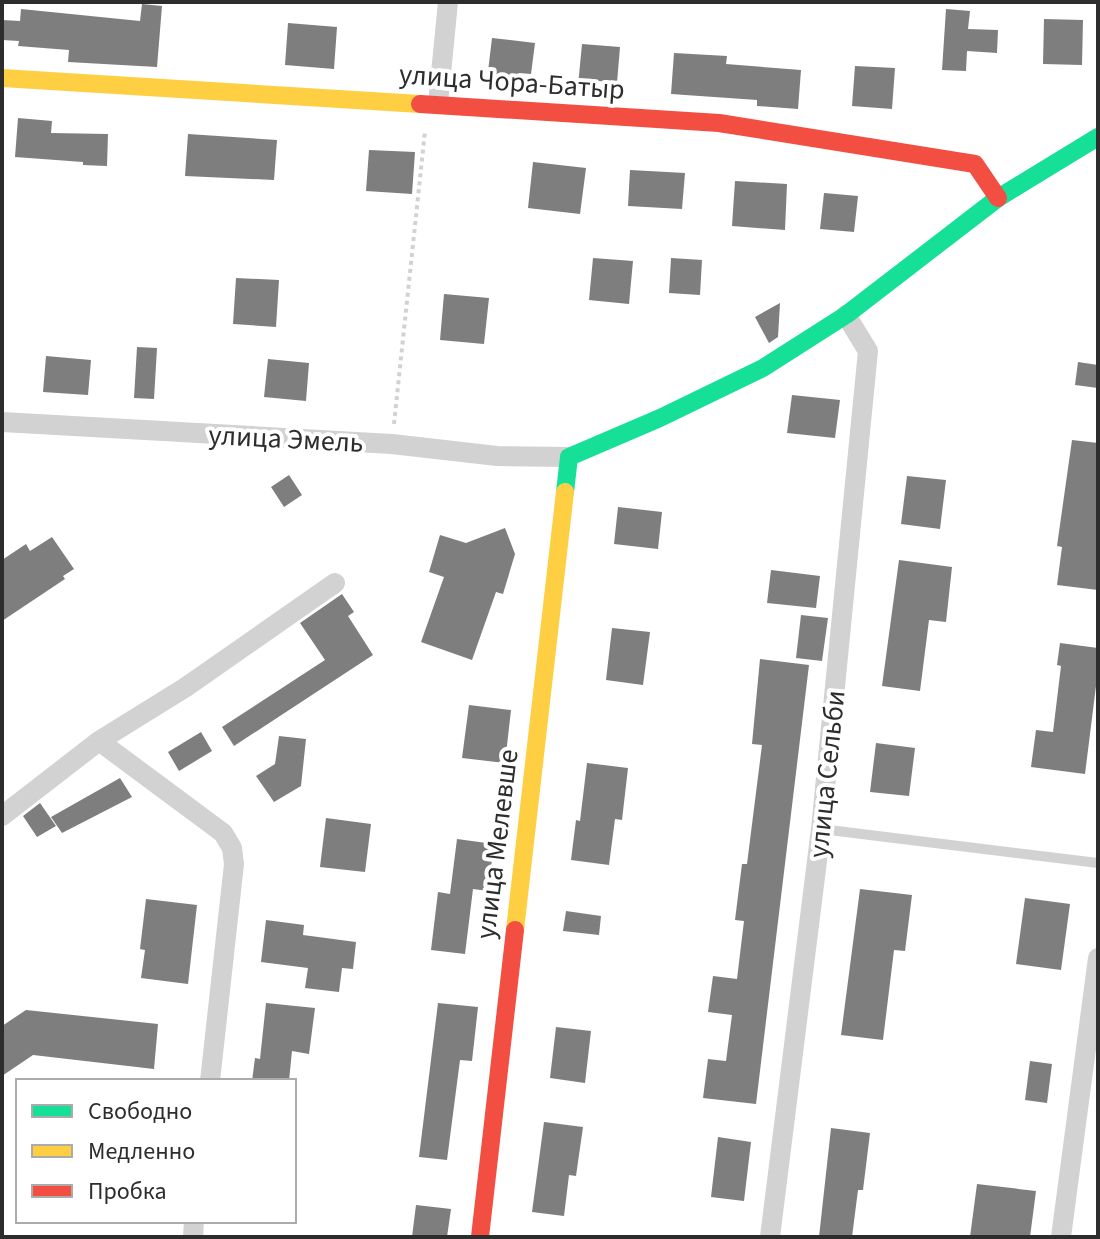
<svg xmlns="http://www.w3.org/2000/svg" width="1100" height="1239" viewBox="0 0 1100 1239" font-family="'Source Sans 3',sans-serif">
<rect width="100%" height="100%" fill="#fff"/>
<!-- building -->
<path fill="#7e7e7e" d="M142 4 162 6 157 67 68 62 69 50 18 46 19 41 2 40V20L20 21 21 9 140 21Z
M946 9 970 11 968 29 998 30 997 53 967 51 966 71 942 70Z
M1044 19 1083 20 1082 65 1043 64Z
M288 23 337 27 334 69 285 65Z
M492 38 535 43 531 74 519 73 516 92 486 88Z
M582 44 620 47 617 83 598 81 596 97 577 96Z
M674 53 727 56 726 64 801 70 798 109 757 106V100L671 94Z
M855 66 895 68 892 109 852 106Z
M18 118 52 121 51 133 108 134 107 166 83 165V162L15 157Z
M188 134 277 140 274 180 185 176Z
M369 150 415 152 412 194 366 191Z
M533 162 586 168 580 214 528 208Z
M630 170 685 173 682 209 628 206Z
M735 181 787 184 785 230 732 226Z
M824 193 858 196 854 232 820 229Z
M593 258 633 261 629 304 589 300Z
M671 258 702 260 700 295 669 293Z
M236 278 279 280 276 327 233 324Z
M444 294 489 298 484 344 440 340Z
M780 303 778 337 769 343 755 317Z
M137 347 157 348 154 399 134 398Z
M46 356 91 360 88 395 43 392Z
M268 359 309 363 306 401 264 397Z
M1078 362 1098 365V388L1075 385Z
M792 395 840 400 835 438 787 433Z
M1072 440 1098 443V590L1057 585 1062 547 1057 546Z
M289 475 302 495 284 507 271 487Z
M907 476 946 480 940 529 901 524Z
M618 507 662 512 658 549 614 544Z
M505 528 515 554 503 594 496 592 472 660 421 642 444 577 429 572 440 535 466 543Z
M52 537 74 569 63 576 65 579 2 621V560L26 544 30 551Z
M899 560 952 567 946 622 929 620 920 691 882 686Z
M771 570 820 576 816 608 767 603Z
M342 594 354 612 348 616 373 655 234 746 222 727 325 660 300 623Z
M801 615 828 618 822 661 796 658Z
M612 628 650 632 643 685 606 680Z
M1060 643 1098 648V670L1085 774 1031 767 1036 730 1053 732 1061 666 1057 665Z
M760 659 809 665 756 1104 703 1098 708 1059 726 1061 732 1015 708 1012 713 976 737 979 744 921 735 920 742 864H747L762 745 752 744Z
M469 705 511 710 505 763 462 758Z
M201 732 212 751 179 771 168 752Z
M279 736 306 739 301 786 274 802 256 776 275 764Z
M876 743 915 748 909 796 870 792Z
M587 763 628 768 622 820 615 819 609 865 571 860 576 820 580 821Z
M120 778 132 797 62 833 51 817Z
M40 803 56 826 37 837 23 816Z
M326 818 371 824 365 872 320 867Z
M457 839 494 844 488 891 473 889 465 954 431 950 438 892 450 894Z
M860 889 912 895 905 951 894 950 883 1040 841 1035Z
M1025 898 1070 904 1061 970 1016 964Z
M146 899 197 905 188 984 141 978 145 950 140 949Z
M566 911 601 916 599 935 563 931Z
M266 920 304 925 303 935 356 942 353 969 342 968 339 992 305 988 308 968 261 962Z
M266 1003 315 1008 309 1054 292 1051 289 1081H252L255 1058 260 1059Z
M438 1003 478 1007 472 1061 460 1060 447 1160 419 1157Z
M26 1010 158 1024 154 1069 33 1055 2 1076V1026Z
M556 1027 591 1031 585 1083 550 1078Z
M1030 1061 1052 1064 1047 1103 1025 1100Z
M544 1122 583 1127 576 1176 569 1175 564 1216 532 1212Z
M831 1128 870 1133 863 1190H858L852 1237H819Z
M718 1137 751 1142 744 1201 711 1197Z
M977 1184 1036 1191 1030 1237H970Z
M416 1205 451 1209 447 1237H412Z"/>
<g fill="none" stroke-linecap="round" stroke-linejoin="round">
<!-- path -->
<path stroke="#d2d2d2" stroke-width="4" stroke-dasharray="4 4" stroke-linecap="butt" d="M394 424 425 131"/>
<!-- lane -->
<path stroke="#d2d2d2" stroke-width="10" d="M821 829 1098 863"/>
<!-- street -->
<path stroke="#d2d2d2" stroke-width="20" d="M438 104 448 2
M2 422 392 444 497 456 569 457
M99 741 223 833 232 848 234 864 210 1081
M2 816 99 741 186 687 335 583
M193 1237 194 1221
M770 1237 821 829 868 351 846 315
M1061 1237 1098 958"/>
<!-- fast -->
<path stroke="#16e098" stroke-width="18" d="M565 492 569 457 660 418 763 368 846 315 998 198 1098 137"/>
<!-- slow -->
<path stroke="#ffcf43" stroke-width="18" d="M2 78 420 104
M515 930 565 492"/>
<!-- jam -->
<path stroke="#f24e42" stroke-width="18" d="M420 104 719 123 975 164 998 198
M480 1237 515 930"/>
</g>
<g text-anchor="middle" stroke-width="8" stroke-linejoin="round" paint-order="stroke">
<!-- street labels -->
<g font-size="28" fill="#2d2d2d" stroke="#fff">
<text transform="translate(512 81) rotate(4)" y="10">улица Чора-Батыр</text>
<text transform="translate(286 438) rotate(3)" y="10">улица Эмель</text>
<text transform="translate(826 774) rotate(-84)" y="10">улица Сельби</text>
<text transform="translate(496 844) rotate(-83)" y="10">улица Мелевше</text>
</g>
</g>
<!-- border -->
<rect width="1100" height="1239" fill="none" stroke="#2d2d2d" stroke-width="8"/>
<!-- legend -->
<rect x="16" y="1079" width="280" height="144" fill="#ffffff" stroke="#ababab" stroke-width="2"/>
<rect x="32" y="1105" width="40" height="12" fill="#16e098" stroke="#ababab" stroke-width="2"/>
<text x="88" y="1119" font-size="24" fill="#2d2d2d">Свободно</text>
<rect x="32" y="1145" width="40" height="12" fill="#ffcf43" stroke="#ababab" stroke-width="2"/>
<text x="88" y="1159" font-size="24" fill="#2d2d2d">Медленно</text>
<rect x="32" y="1185" width="40" height="12" fill="#f24e42" stroke="#ababab" stroke-width="2"/>
<text x="88" y="1199" font-size="24" fill="#2d2d2d">Пробка</text>
</svg>
